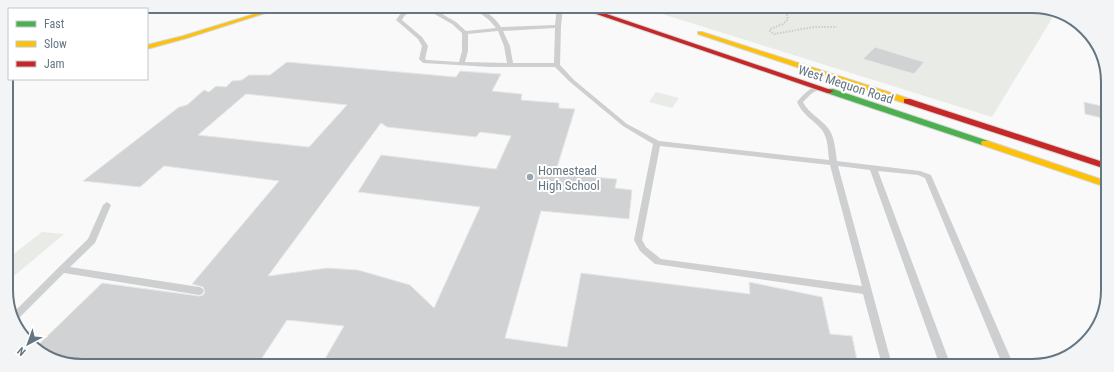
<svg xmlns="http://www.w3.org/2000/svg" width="1114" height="372" viewBox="0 0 1114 372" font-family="'Roboto Condensed',sans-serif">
<rect width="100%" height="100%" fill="#f9f9f9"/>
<!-- green -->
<path fill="#e8ebe6" d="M643 8 1052 9 1056 12 992 117Z
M656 92 679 98 672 108 649 102Z
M42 232 64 234 7 282V259Z"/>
<!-- building -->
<path fill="#d0d2d3" stroke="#e8e8e8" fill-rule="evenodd" d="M875 47 924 62 914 74 863 59Z
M287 62 456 77 460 71 501 74 492 91 522 94 521 100 559 103V108L575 109 555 174 617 179 615 188 632 190 629 219 541 211 505 338 567 347 581 273 750 294 749 282 822 297 830 334 852 336 858 365 322 364 344 326 287 320 258 364 62 363 36 347 102 283 199 296 203 295 205 292 203 287 192 284 279 181 164 166 140 187 83 181 179 107 187 105 204 90 209 92 216 86 226 87 232 81 242 80 249 75H270ZM246 94 347 105 309 147 198 135ZM381 123 387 127 476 137 480 132 511 136 496 169 381 155 358 192 480 207 434 308 410 285 358 270 327 268 268 276Z
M1084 102 1106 107V119L1085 114Z"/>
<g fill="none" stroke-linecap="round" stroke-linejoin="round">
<!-- fast casing -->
<g stroke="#d5d6d7" stroke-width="2">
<path id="fast" d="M827 89H833L988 141 989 143 985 145H982L827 93Z"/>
</g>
<!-- slow casing -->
<g stroke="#d5d6d7" stroke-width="2">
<path id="slow" d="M277 7H284L187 38 147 49V45L183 36Z
M698 32H702L910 99 911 101 907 103H904L698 34Z
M982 141H988L1106 181V187L982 145 981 143Z"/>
</g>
<!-- jam casing -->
<g stroke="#d5d6d7" stroke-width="2">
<path id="jam" d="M576 7H586L834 91 830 93H827Z
M904 99H910L1106 163V169L904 103Z"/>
</g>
<!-- path -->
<path stroke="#cbcccd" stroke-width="2" stroke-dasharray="1.5 1.5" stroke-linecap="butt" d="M755 8 776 12 783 11
M780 8 787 15 788 19 783 24 770 29V31L774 34 814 27H837"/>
<!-- lane -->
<path fill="#cecfd0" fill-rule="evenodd" d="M417 7H430L456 22 466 31 496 28 489 20 472 7C484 7 495 18 501 27L555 25 557 7H563L561 26 560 65 574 80 627 124 659 141 829 160C828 150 828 138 822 130 813 119 803 116 797 102 802 96 810 86 819 87V89L811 94 803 102C809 114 820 118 828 128 835 137 835 149 837 161L920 171 931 175 1014 366H1003L925 178 918 175 878 171 951 366H940L870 170 838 166 892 365H882L863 294 655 264 640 251 634 240 653 144 623 126 570 82 555 67H490L423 63 419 59 422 46 418 39 396 20 401 13ZM424 8 452 24 462 33V51L459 62 427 60 425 59 428 46 422 37 402 20 405 15ZM555 28 554 63H513L510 46 503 31ZM498 31 504 46 507 63 465 62 468 51V34ZM660 146 830 165 862 286 661 259 646 247 642 240Z
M107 202 111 205 95 243 70 267 199 287 202 288 204 291 202 294 199 295 64 273 16 321 12 314 59 267 88 239 103 205Z"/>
<!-- street -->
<path fill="#cecfd0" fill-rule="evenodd" d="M90 6H100L99 9H89Z
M9 71V77H6Z"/>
<!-- fast -->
<use href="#fast" fill="#4caf50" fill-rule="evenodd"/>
<!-- slow -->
<use href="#slow" fill="#ffc107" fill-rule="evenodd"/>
<!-- jam -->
<use href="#jam" fill="#c62828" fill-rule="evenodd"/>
</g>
<!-- markers -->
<circle fill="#99a4ac" stroke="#fff" stroke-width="1.5" cx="530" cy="177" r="4"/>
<g text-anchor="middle" stroke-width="4" stroke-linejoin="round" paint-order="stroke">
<!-- street labels -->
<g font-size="13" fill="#657683" stroke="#fff">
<text transform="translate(846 84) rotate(18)" y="5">West Mequon Road</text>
</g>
<!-- poi labels -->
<g font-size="13" fill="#657683" stroke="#fff" text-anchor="start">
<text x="538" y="175">Homestead<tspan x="538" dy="15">High School</tspan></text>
</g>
</g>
<!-- crop -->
<path d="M0 0H1114V372H0ZM82 13H1032A69 69 0 0 1 1101 82V290A69 69 0 0 1 1032 359H82A69 69 0 0 1 13 290V82A69 69 0 0 1 82 13Z" fill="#f3f4f5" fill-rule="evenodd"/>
<path fill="none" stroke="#657683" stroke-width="2" d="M82 13H1032A69 69 0 0 1 1101 82V290A69 69 0 0 1 1032 359H82A69 69 0 0 1 13 290V82A69 69 0 0 1 82 13Z"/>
<!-- legend -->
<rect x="8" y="8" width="140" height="72" fill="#ffffff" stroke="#c1c8cd"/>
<rect x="16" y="21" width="20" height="6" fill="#4caf50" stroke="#c1c8cd"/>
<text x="44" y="28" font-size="12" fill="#657683">Fast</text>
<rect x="16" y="41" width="20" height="6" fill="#ffc107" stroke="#c1c8cd"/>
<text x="44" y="48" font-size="12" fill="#657683">Slow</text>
<rect x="16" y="61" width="20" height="6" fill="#c62828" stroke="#c1c8cd"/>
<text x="44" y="68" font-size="12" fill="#657683">Jam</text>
<!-- north arrow -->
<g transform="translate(28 344) rotate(221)" stroke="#ffffff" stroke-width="3" paint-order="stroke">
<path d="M0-3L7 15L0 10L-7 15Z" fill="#657683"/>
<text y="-6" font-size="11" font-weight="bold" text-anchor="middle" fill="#657683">N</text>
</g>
</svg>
